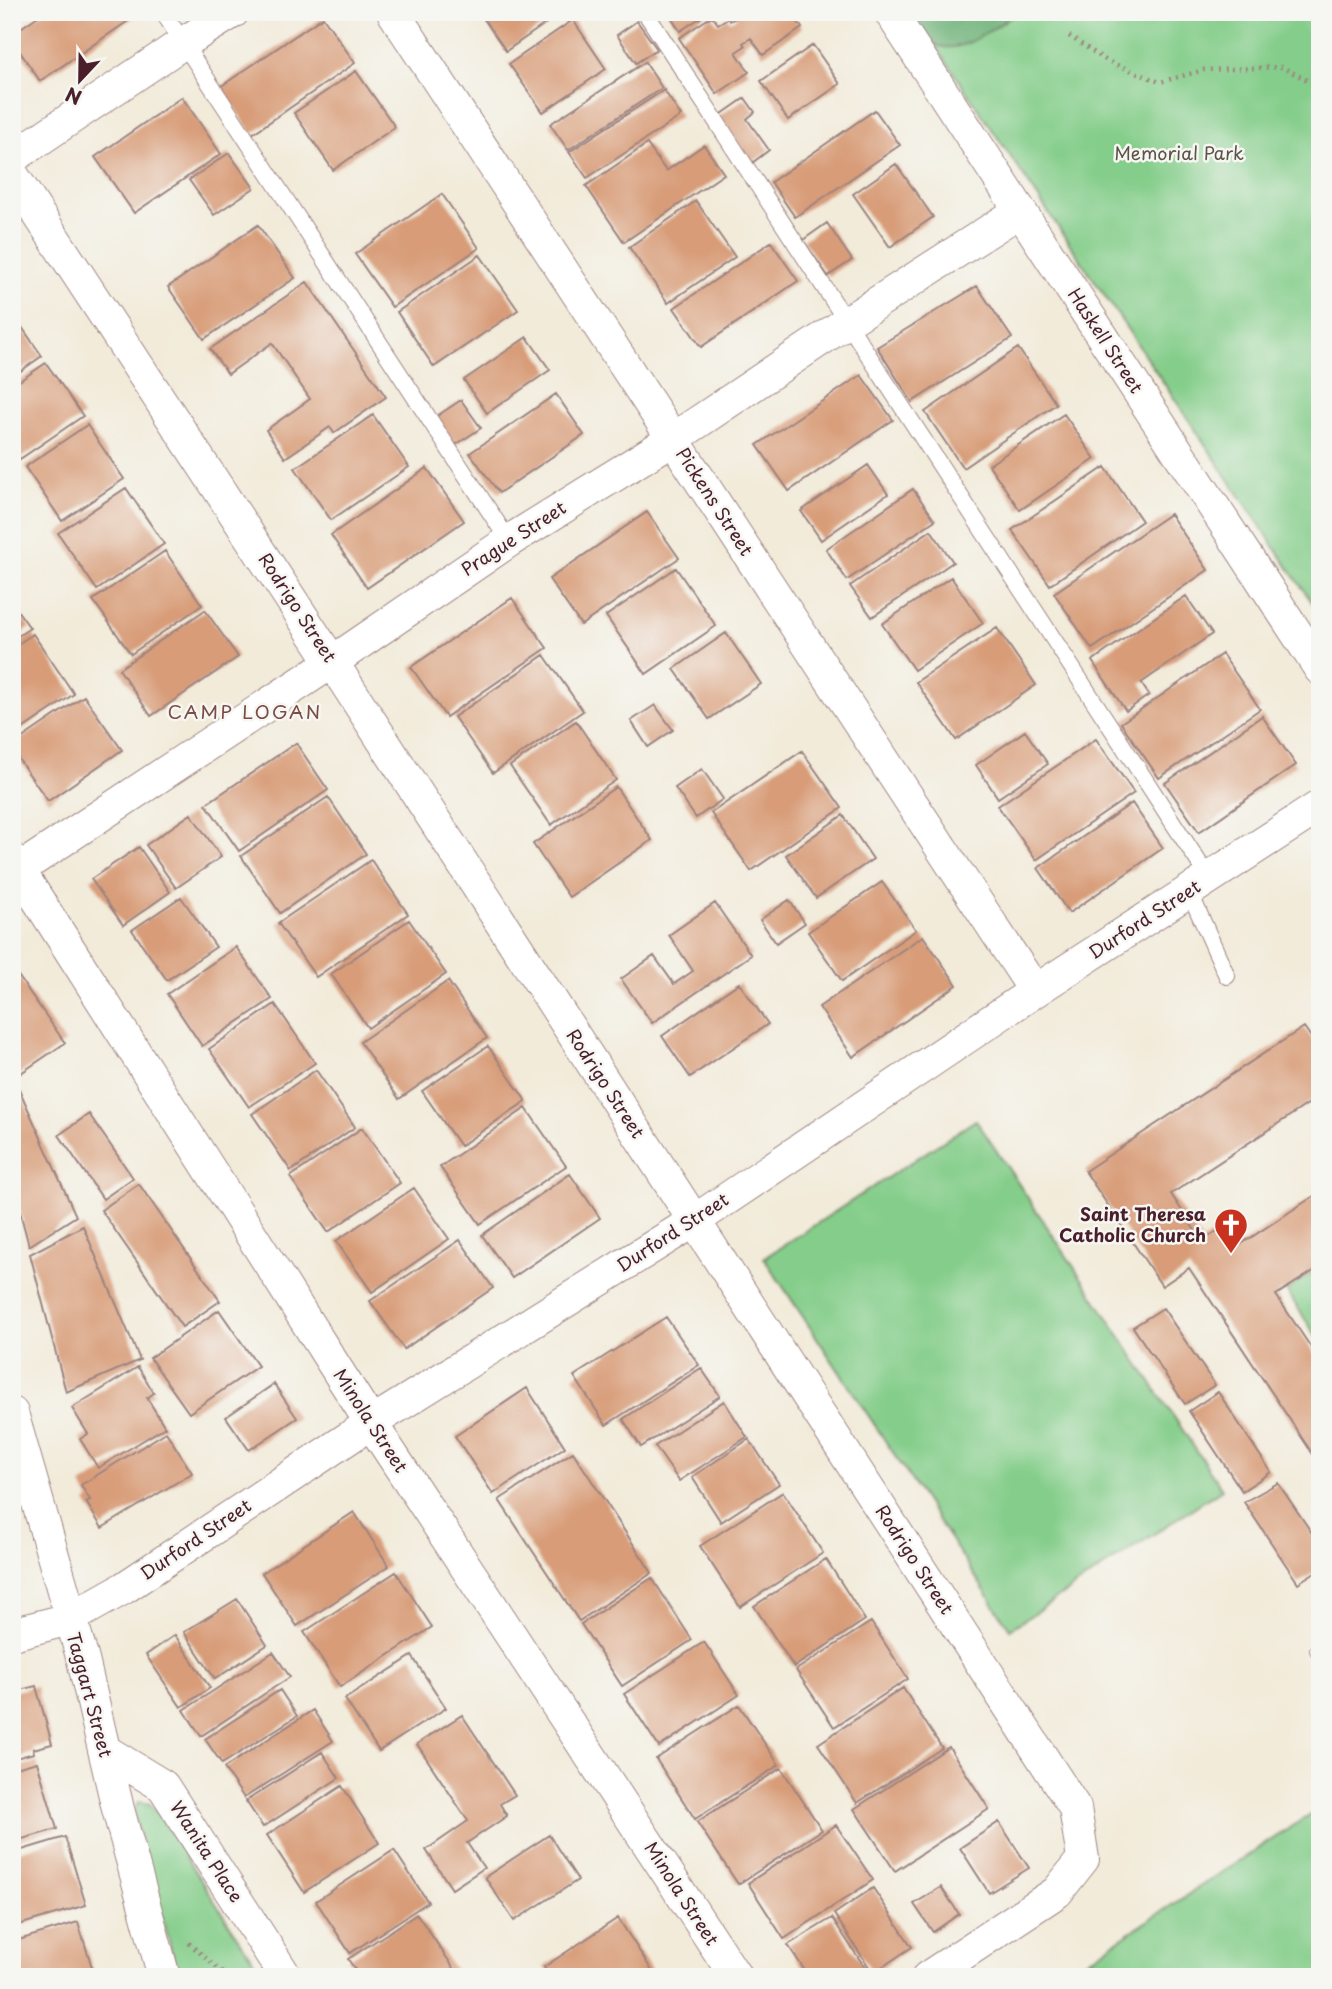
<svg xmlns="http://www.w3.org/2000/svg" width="1332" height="1989" viewBox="0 0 1332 1989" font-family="'Playpen Sans',sans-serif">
<rect width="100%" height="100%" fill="#f6f6f2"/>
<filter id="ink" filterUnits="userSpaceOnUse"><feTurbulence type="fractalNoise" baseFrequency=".0143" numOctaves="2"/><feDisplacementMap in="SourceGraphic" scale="14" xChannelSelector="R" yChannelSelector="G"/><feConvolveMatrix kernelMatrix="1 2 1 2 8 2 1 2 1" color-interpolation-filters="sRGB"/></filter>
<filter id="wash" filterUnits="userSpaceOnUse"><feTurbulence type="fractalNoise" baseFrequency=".00686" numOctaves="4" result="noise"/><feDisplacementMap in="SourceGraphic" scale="28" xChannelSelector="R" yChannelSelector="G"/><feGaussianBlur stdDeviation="1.57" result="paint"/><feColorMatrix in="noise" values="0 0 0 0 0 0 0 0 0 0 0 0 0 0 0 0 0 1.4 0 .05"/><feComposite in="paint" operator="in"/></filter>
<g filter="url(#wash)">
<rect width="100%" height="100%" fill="#f2ebda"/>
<!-- green -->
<path fill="#84cd8a" stroke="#67765a" stroke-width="2" d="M914 12H1320V614L933 42Z
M976 1120 1222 1489 1010 1629 764 1258Z
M1320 1268V1342L1286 1290Z
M139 1802 150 1804 157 1813 264 1977H179L133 1812Z
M1320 1808V1977H1062Z"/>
<!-- forest -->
<path fill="#6bb076" stroke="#5a6850" stroke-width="2" d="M914 12H1017C997 25 955 62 932 41 925 34 919 21 914 12Z"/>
<g id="blocks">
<!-- building -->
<path fill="#d89c78" d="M44 12H131L134 17 40 81 12 40V34Z
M479 12H552L555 17 506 51Z
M668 12H709L680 31Z
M739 12H791L802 28 763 55 751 38 743 43 745 46 736 52 749 72 717 94 679 38 712 16 718 24 728 18 730 21 737 17 735 15Z
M323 17 355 63 252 134 220 87Z
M573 20 606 69 543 112 509 64Z
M637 21 657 49 636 63 617 35Z
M813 45 840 84 788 120 761 81Z
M645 62 662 88 568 150 550 124Z
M356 71 395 127 333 170 294 113Z
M664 90 681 116 587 178 569 152Z
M182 97 221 154 134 213 95 157Z
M745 98 755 112 747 119 769 150 752 163 719 116Z
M875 110 900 145 795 217 771 182Z
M647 144 666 171 704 145 724 174 624 242 586 186Z
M229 153 254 188 214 215 189 180Z
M896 164 933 217 890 247 853 194Z
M442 194 479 248 392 307 355 254Z
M696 201 735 257 668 303 629 247Z
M827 223 852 260 828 276 803 240Z
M258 225 295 278 204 339 168 287Z
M771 242 798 281 701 347 674 308Z
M480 255 518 310 434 367 397 312Z
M307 282 386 397 334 433 330 427 285 458 266 430 310 399 272 343 228 374 210 349Z
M977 286 1012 338 912 402 877 347Z
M12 313 42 356 12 377Z
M527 337 550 370 487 413 464 380Z
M1018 348 1056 404 963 468 925 412Z
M46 363 83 416 20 459 12 447V386Z
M861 375 893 420 789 491 757 445Z
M556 394 584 435 499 493 470 453Z
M461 400 481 428 454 446 434 418Z
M1064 414 1095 459 1020 510 989 465Z
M373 415 409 467 331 520 295 468Z
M87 425 124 479 62 521 25 467Z
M868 465 888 494 821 540 801 511Z
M1105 467 1142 521 1050 585 1012 530Z
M427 468 464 521 367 588 331 535Z
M126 488 164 544 97 590 58 533Z
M913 489 935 520 847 580 826 549Z
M647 512 679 558 581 625 549 579Z
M1170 514 1208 570 1092 649 1054 593Z
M931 530 953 562 872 617 850 586Z
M165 551 202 605 131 654 93 600Z
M676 568 716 626 646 674 606 616Z
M951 577 983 623 914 670 882 624Z
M1186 596 1212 634 1141 683 1149 695 1126 711 1092 661Z
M512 598 547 648 446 717 411 667Z
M12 603 30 628 12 640Z
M205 610 238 657 151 716 119 669Z
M997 628 1036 685 956 740 916 682Z
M726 633 761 684 709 719 674 669Z
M33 634 74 694 12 736V648Z
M1222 654 1260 709 1159 778 1121 723Z
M544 655 583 711 493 773 454 717Z
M84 696 122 750 48 801 12 750V745Z
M655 705 673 730 648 747 631 721Z
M1262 716 1296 765 1199 832 1165 783Z
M576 721 616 780 551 825 510 766Z
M1025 731 1048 764 998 798 976 765Z
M1096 739 1134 793 1036 860 998 806Z
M296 743 328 790 239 851 206 804Z
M802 751 842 808 751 871 711 813Z
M702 769 723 799 696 818 675 788Z
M616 787 652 840 569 897 533 844Z
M328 797 366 854 280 913 241 856Z
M1132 803 1163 848 1069 913 1038 868Z
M191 814 221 857 176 888 146 845Z
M843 815 873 859 816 898 786 855Z
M139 847 170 892 123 925 91 879Z
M371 860 408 914 316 977 278 923Z
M882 882 916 930 842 981 808 932Z
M181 897 216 947 167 980 132 930Z
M789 900 805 923 776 943 760 920Z
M715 903 751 955 652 1023 621 979 654 956 674 984 693 971 669 935Z
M409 920 446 974 368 1028 331 974Z
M923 936 957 985 853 1057 819 1007Z
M236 947 272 999 202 1046 167 994Z
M12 967 65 1043 12 1079Z
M448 981 487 1038 399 1099 360 1042Z
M739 983 768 1024 690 1077 662 1036Z
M275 1004 315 1063 249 1107 209 1049Z
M1304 1027 1320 1050V1096L1171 1194 1202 1241 1228 1224 1241 1244 1320 1192V1267L1276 1295 1320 1361V1465L1189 1268 1162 1286 1085 1171Z
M488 1046 526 1101 460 1146 422 1091Z
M316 1070 355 1127 291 1171 252 1114Z
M19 1089 76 1216 29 1246 12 1181V1092Z
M526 1108 566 1166 480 1224 440 1167Z
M89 1114 133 1178 103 1199 59 1135Z
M362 1128 400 1183 328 1232 290 1177Z
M570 1174 600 1218 512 1278 482 1235Z
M139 1184 220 1301 182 1327 101 1210Z
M414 1188 449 1239 372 1292 336 1241Z
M83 1226 140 1360 66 1392 30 1254Z
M460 1240 493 1288 404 1349 370 1301Z
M1163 1308 1215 1385 1185 1404 1133 1327Z
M219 1310 258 1366 189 1413 150 1358Z
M666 1317 699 1365 606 1425 574 1376Z
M138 1367 154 1393 147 1398 165 1427 98 1468 80 1439 88 1434 72 1408Z
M701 1368 720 1396 641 1447 623 1419Z
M274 1384 297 1418 249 1450 226 1417Z
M527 1388 565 1447 493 1494 455 1436Z
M1218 1392 1271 1472 1242 1491 1189 1411Z
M724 1401 747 1437 679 1481 655 1446Z
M166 1432 192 1473 102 1528 86 1502 90 1500 81 1485Z
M749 1439 779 1484 721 1522 692 1477Z
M573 1452 652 1573 579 1621 499 1500Z
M1278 1483 1320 1545V1569L1298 1583 1244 1502Z
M783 1492 823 1553 740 1607 700 1546Z
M354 1512 389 1566 297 1626 262 1573Z
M826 1559 865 1620 794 1667 754 1606Z
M396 1572 432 1627 340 1687 304 1632Z
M652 1578 692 1640 622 1686 581 1624Z
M237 1599 267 1645 215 1679 184 1632Z
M871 1622 908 1679 834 1727 796 1670Z
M175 1635 210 1688 181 1707 146 1655Z
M704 1642 739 1695 659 1747 624 1694Z
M273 1652 290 1677 201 1736 184 1710Z
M412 1656 446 1708 379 1751 345 1699Z
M36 1686 52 1744 33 1749 34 1753 12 1759V1692Z
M903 1688 942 1748 857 1803 818 1744Z
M280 1690 297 1716 222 1764 205 1739Z
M739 1705 779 1765 695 1819 656 1759Z
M313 1710 333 1741 244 1798 224 1768Z
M462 1715 515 1795 500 1804 507 1816 467 1843 484 1868 452 1889 426 1850 468 1821 417 1744Z
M949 1747 989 1809 895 1871 854 1809Z
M322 1752 339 1778 263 1827 246 1801Z
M37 1762 57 1829 12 1842V1769Z
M781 1768 822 1830 738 1884 697 1822Z
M342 1786 379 1843 304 1892 267 1835Z
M999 1822 1029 1868 989 1893 960 1848Z
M836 1825 873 1880 784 1939 748 1883Z
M549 1835 578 1880 514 1921 485 1877Z
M65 1837 86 1905 12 1927V1853Z
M394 1850 428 1902 350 1953 316 1901Z
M941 1887 959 1914 933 1932 914 1904Z
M873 1888 912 1947 873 1973 834 1914Z
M417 1914 455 1970 445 1977H360L348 1959Z
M618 1918 656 1977H550L544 1967Z
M832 1918 866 1969 854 1977H809L788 1945Z
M78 1922 95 1977H12V1942Z"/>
</g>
</g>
<g filter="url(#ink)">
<use href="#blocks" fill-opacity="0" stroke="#9e8582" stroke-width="2"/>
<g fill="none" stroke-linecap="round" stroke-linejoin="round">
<!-- lane casing -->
<g stroke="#9e8582" stroke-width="18">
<path id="lane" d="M163 12 509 541
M645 12 1209 878
M1189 891 1227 976
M1318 1650 1320 1652"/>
</g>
<!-- street casing -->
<g stroke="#9e8582" stroke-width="34">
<path id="street" d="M393 12 1035 991
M890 12 1320 669
M12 158 183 43 233 12
M12 174 332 662 1075 1808 1083 1859 1057 1892 928 1977
M12 859 371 1423 736 1977
M12 874 332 662 509 541 673 439 847 322 1020 211
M12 1413 83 1660 118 1809 164 1977
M12 1634 69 1619 124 1588 371 1423 694 1221 1038 989 1320 806
M104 1750 163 1786 286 1977"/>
</g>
<!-- path -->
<path stroke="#9e8582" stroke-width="4.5" stroke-dasharray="2 5" stroke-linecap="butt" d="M1069 36 1107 61 1160 82 1204 70 1282 67 1320 87
M189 1943 227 1977"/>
<!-- lane -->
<use href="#lane" stroke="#fff" stroke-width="16"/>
<!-- street -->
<use href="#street" stroke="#fff" stroke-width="32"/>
</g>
</g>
<!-- icons -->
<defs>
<g id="church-pin" transform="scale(1.75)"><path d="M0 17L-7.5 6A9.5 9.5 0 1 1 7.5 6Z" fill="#c8321e" stroke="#f6f6f2"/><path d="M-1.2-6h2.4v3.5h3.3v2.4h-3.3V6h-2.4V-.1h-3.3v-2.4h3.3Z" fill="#fff"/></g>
</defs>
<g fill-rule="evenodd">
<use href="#church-pin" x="1231" y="1225"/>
</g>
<g text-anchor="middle" stroke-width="5" stroke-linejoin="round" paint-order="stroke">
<!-- park labels -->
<g font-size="18" fill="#5b5348" stroke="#f6f6f2">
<text x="1179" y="160">Memorial Park</text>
</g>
<!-- street labels -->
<g font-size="18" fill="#4a1f2b" stroke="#f6f6f2">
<text transform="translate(1105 341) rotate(57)" y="6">Haskell Street</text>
<text transform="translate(714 502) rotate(57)" y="6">Pickens Street</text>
<text transform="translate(514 539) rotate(-33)" y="6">Prague Street</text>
<text transform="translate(297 608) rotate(57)" y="6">Rodrigo Street</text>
<text transform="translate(1145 920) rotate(-33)" y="6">Durford Street</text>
<text transform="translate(605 1084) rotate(57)" y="6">Rodrigo Street</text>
<text transform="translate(673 1233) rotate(-33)" y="6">Durford Street</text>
<text transform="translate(370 1421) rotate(57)" y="6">Minola Street</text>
<text transform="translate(196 1540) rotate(-34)" y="6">Durford Street</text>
<text transform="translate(914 1560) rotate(57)" y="6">Rodrigo Street</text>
<text transform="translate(89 1695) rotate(75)" y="6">Taggart Street</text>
<text transform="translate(206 1852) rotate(57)" y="6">Wanita Place</text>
<text transform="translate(681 1894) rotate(57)" y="6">Minola Street</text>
</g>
<!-- poi labels -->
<g font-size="18" font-weight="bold" fill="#4a1f2b" stroke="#f6f6f2" text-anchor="end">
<text x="1206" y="1221">Saint Theresa<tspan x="1206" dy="21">Catholic Church</tspan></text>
</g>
<!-- neighbourhood labels -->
<g font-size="19" letter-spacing="2" fill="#7c4b46" stroke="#f6f6f2">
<text x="245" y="719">CAMP LOGAN</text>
</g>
</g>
<!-- margin -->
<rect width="1332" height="1989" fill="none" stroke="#f6f6f2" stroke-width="42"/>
<!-- north arrow -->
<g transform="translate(80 80) rotate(202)" stroke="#f6f6f2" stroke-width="5" paint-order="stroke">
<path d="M0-5L12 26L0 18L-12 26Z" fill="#4a1f2b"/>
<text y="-10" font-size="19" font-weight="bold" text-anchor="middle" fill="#4a1f2b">N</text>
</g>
</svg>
